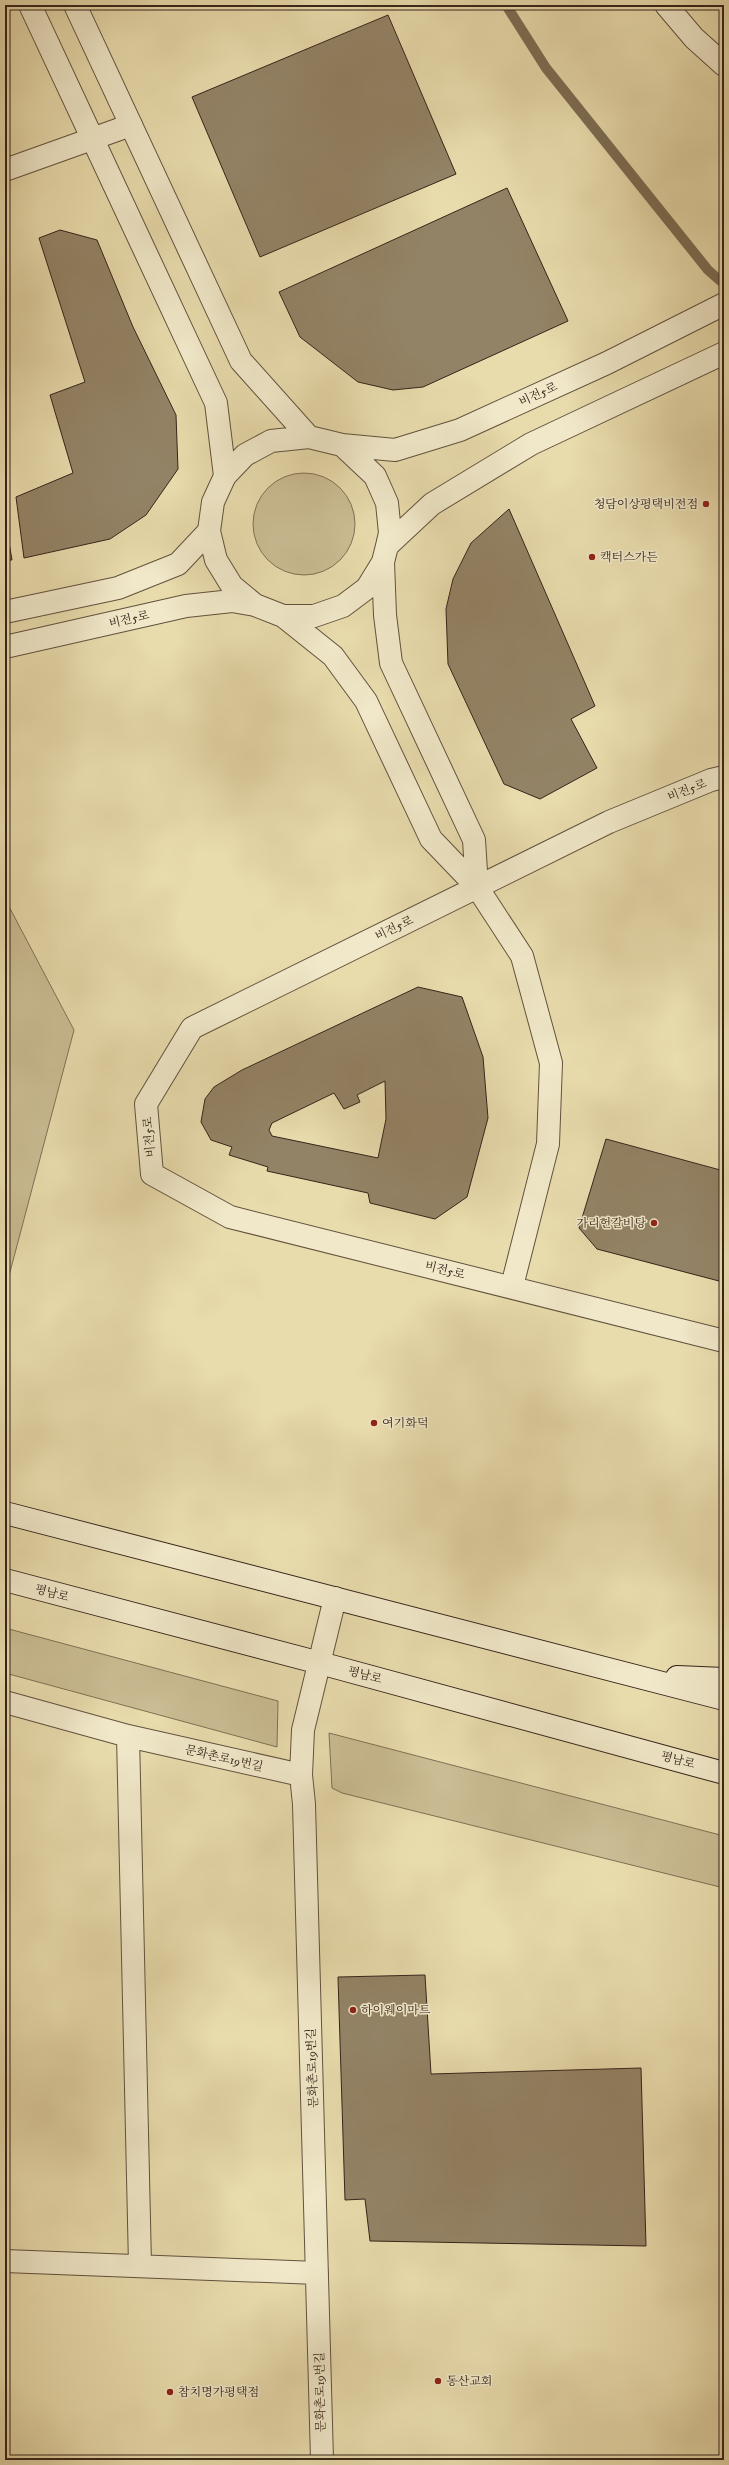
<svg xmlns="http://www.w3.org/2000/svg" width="729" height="2465" viewBox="0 0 729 2465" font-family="'IM FELL DW Pica','Noto Serif KR',serif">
<rect width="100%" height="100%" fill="#e8dbac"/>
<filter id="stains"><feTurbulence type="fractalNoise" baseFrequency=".005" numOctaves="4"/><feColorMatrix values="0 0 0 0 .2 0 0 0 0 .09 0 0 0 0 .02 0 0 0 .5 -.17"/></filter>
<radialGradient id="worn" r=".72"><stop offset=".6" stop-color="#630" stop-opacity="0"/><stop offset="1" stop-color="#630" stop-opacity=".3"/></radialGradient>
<!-- green -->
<path fill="#cabc93" stroke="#807056" d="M253 524a51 51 0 1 1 102 0a51 51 0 1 1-102 0Z
M5 899 74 1030 5 1291Z
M5 1628 278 1701 277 1747 5 1673Z
M329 1733 724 1836V1888L342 1793 332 1788Z"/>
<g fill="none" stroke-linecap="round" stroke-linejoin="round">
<!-- stream -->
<path stroke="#7c6d54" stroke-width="10" d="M506 5 546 68 708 270 724 284"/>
</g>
<!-- building -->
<path fill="#938366" stroke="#36241a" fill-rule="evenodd" d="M388 15 456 174 260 257 192 97Z
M507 188 568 321 423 387 393 390 358 382 300 337 279 292Z
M60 230 97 240 133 327 176 415 178 469 146 515 110 539 24 558 16 497 73 473 50 395 85 382 39 238Z
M509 509 595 706 571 719 597 768 540 799 504 784 448 664 446 609 453 579 471 543Z
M5 520 12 560H5Z
M418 987 462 997 483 1057 488 1118 467 1197 435 1219 370 1203 368 1193 267 1171 268 1167 229 1155 232 1147 211 1140 201 1122 205 1099 214 1087 242 1070ZM385 1081 386 1119 378 1158 272 1136 269 1130 272 1123 334 1093 344 1109 360 1102 357 1095Z
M606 1139 724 1171V1259L719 1281 597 1249 579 1228Z
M425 1975 431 2074 641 2068 646 2246 370 2241 365 2199 345 2200 338 1977Z"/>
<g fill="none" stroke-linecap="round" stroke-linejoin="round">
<!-- minor casing -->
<g stroke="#62523e" stroke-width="24">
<path id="minor" d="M666 5 694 38 724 65
M5 170 131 125
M724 777 711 780 609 822 192 1028 146 1104 152 1174 230 1217 724 1341
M477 887 522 956 551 1063 548 1144 512 1286
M5 1702 128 1736 301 1775
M128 1736 140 2265
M5 2261 317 2273
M322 2460 304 1804 301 1775 303 1730 335 1598"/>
</g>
<!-- tertiary casing -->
<g stroke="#62523e" stroke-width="24">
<path id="tertiary" d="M30 5 216 403 225 476 213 502 209 531 216 560 232 586 255 605 283 616H314L343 606 367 588 383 562 387 546 390 533 387 503 375 476 342 445 309 437 271 441 245 455 225 476
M75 5 241 361 309 437
M342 445 395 450 460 430 607 363 724 304
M387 546 432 504 531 444 724 353
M383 562 385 615 391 663 474 840 477 887
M5 612 118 588 178 564 209 531
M283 616 333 656 366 701 431 839 477 887
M5 647 186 606 232 601 255 605"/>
</g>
<!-- secondary casing -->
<g stroke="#36241a" stroke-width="24">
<path id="secondary" d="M5 1513 724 1699
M5 1580 320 1663 724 1773
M677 1677 724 1679"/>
</g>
<!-- minor -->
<use href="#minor" stroke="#f0e8c9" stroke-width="22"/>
<!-- tertiary -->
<use href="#tertiary" stroke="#f0e8c9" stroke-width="22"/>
<!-- secondary -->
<use href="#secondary" stroke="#f0e8c9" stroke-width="22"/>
</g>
<!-- markers -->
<g fill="#8f2418" stroke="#f0e8c9" stroke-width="1.5">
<circle cx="706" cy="504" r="4"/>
<circle cx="592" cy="557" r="4"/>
<circle cx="654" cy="1223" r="4"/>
<circle cx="374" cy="1423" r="4"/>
<circle cx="353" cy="2010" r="4"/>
<circle cx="438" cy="2381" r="4"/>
<circle cx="170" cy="2392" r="4"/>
</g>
<g text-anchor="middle" stroke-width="3" stroke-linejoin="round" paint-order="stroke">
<!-- street labels -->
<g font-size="12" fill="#36241a" stroke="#f0e8c9">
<text transform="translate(538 394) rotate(-25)" y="4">비전5로</text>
<text transform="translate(129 619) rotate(-13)" y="4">비전5로</text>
<text transform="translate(687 790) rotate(-22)" y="4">비전5로</text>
<text transform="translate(394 928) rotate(-26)" y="4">비전5로</text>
<text transform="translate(149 1137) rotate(-95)" y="4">비전5로</text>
<text transform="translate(445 1270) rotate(14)" y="4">비전5로</text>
<text transform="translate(52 1593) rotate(15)" y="4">평남로</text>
<text transform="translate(365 1675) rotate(15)" y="4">평남로</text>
<text transform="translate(224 1758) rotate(13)" y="4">문화촌로19번길</text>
<text transform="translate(678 1760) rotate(15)" y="4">평남로</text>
<text transform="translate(312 2068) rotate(-92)" y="4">문화촌로19번길</text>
<text transform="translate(320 2392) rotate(-91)" y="4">문화촌로19번길</text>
</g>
<!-- poi labels -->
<g font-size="12" fill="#36241a" stroke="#f0e8c9" text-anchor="start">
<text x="698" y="508" text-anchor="end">청담이상평택비전점</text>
<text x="600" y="561">캑터스가든</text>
<text x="646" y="1227" text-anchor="end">가리헌갈비탕</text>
<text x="382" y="1427">여기화덕</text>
<text x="361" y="2014">하이웨이마트</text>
<text x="446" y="2385">동산교회</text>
<text x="178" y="2396">참치명가평택점</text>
</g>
</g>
<!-- margin -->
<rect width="729" height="2465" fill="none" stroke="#e8dbac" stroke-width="20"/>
<rect x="6" y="6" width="717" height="2453" fill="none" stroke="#36241a" stroke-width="2"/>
<rect x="10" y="10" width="709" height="2445" fill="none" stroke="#36241a"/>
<rect width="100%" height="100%" filter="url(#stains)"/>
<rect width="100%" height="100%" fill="url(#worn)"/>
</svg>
